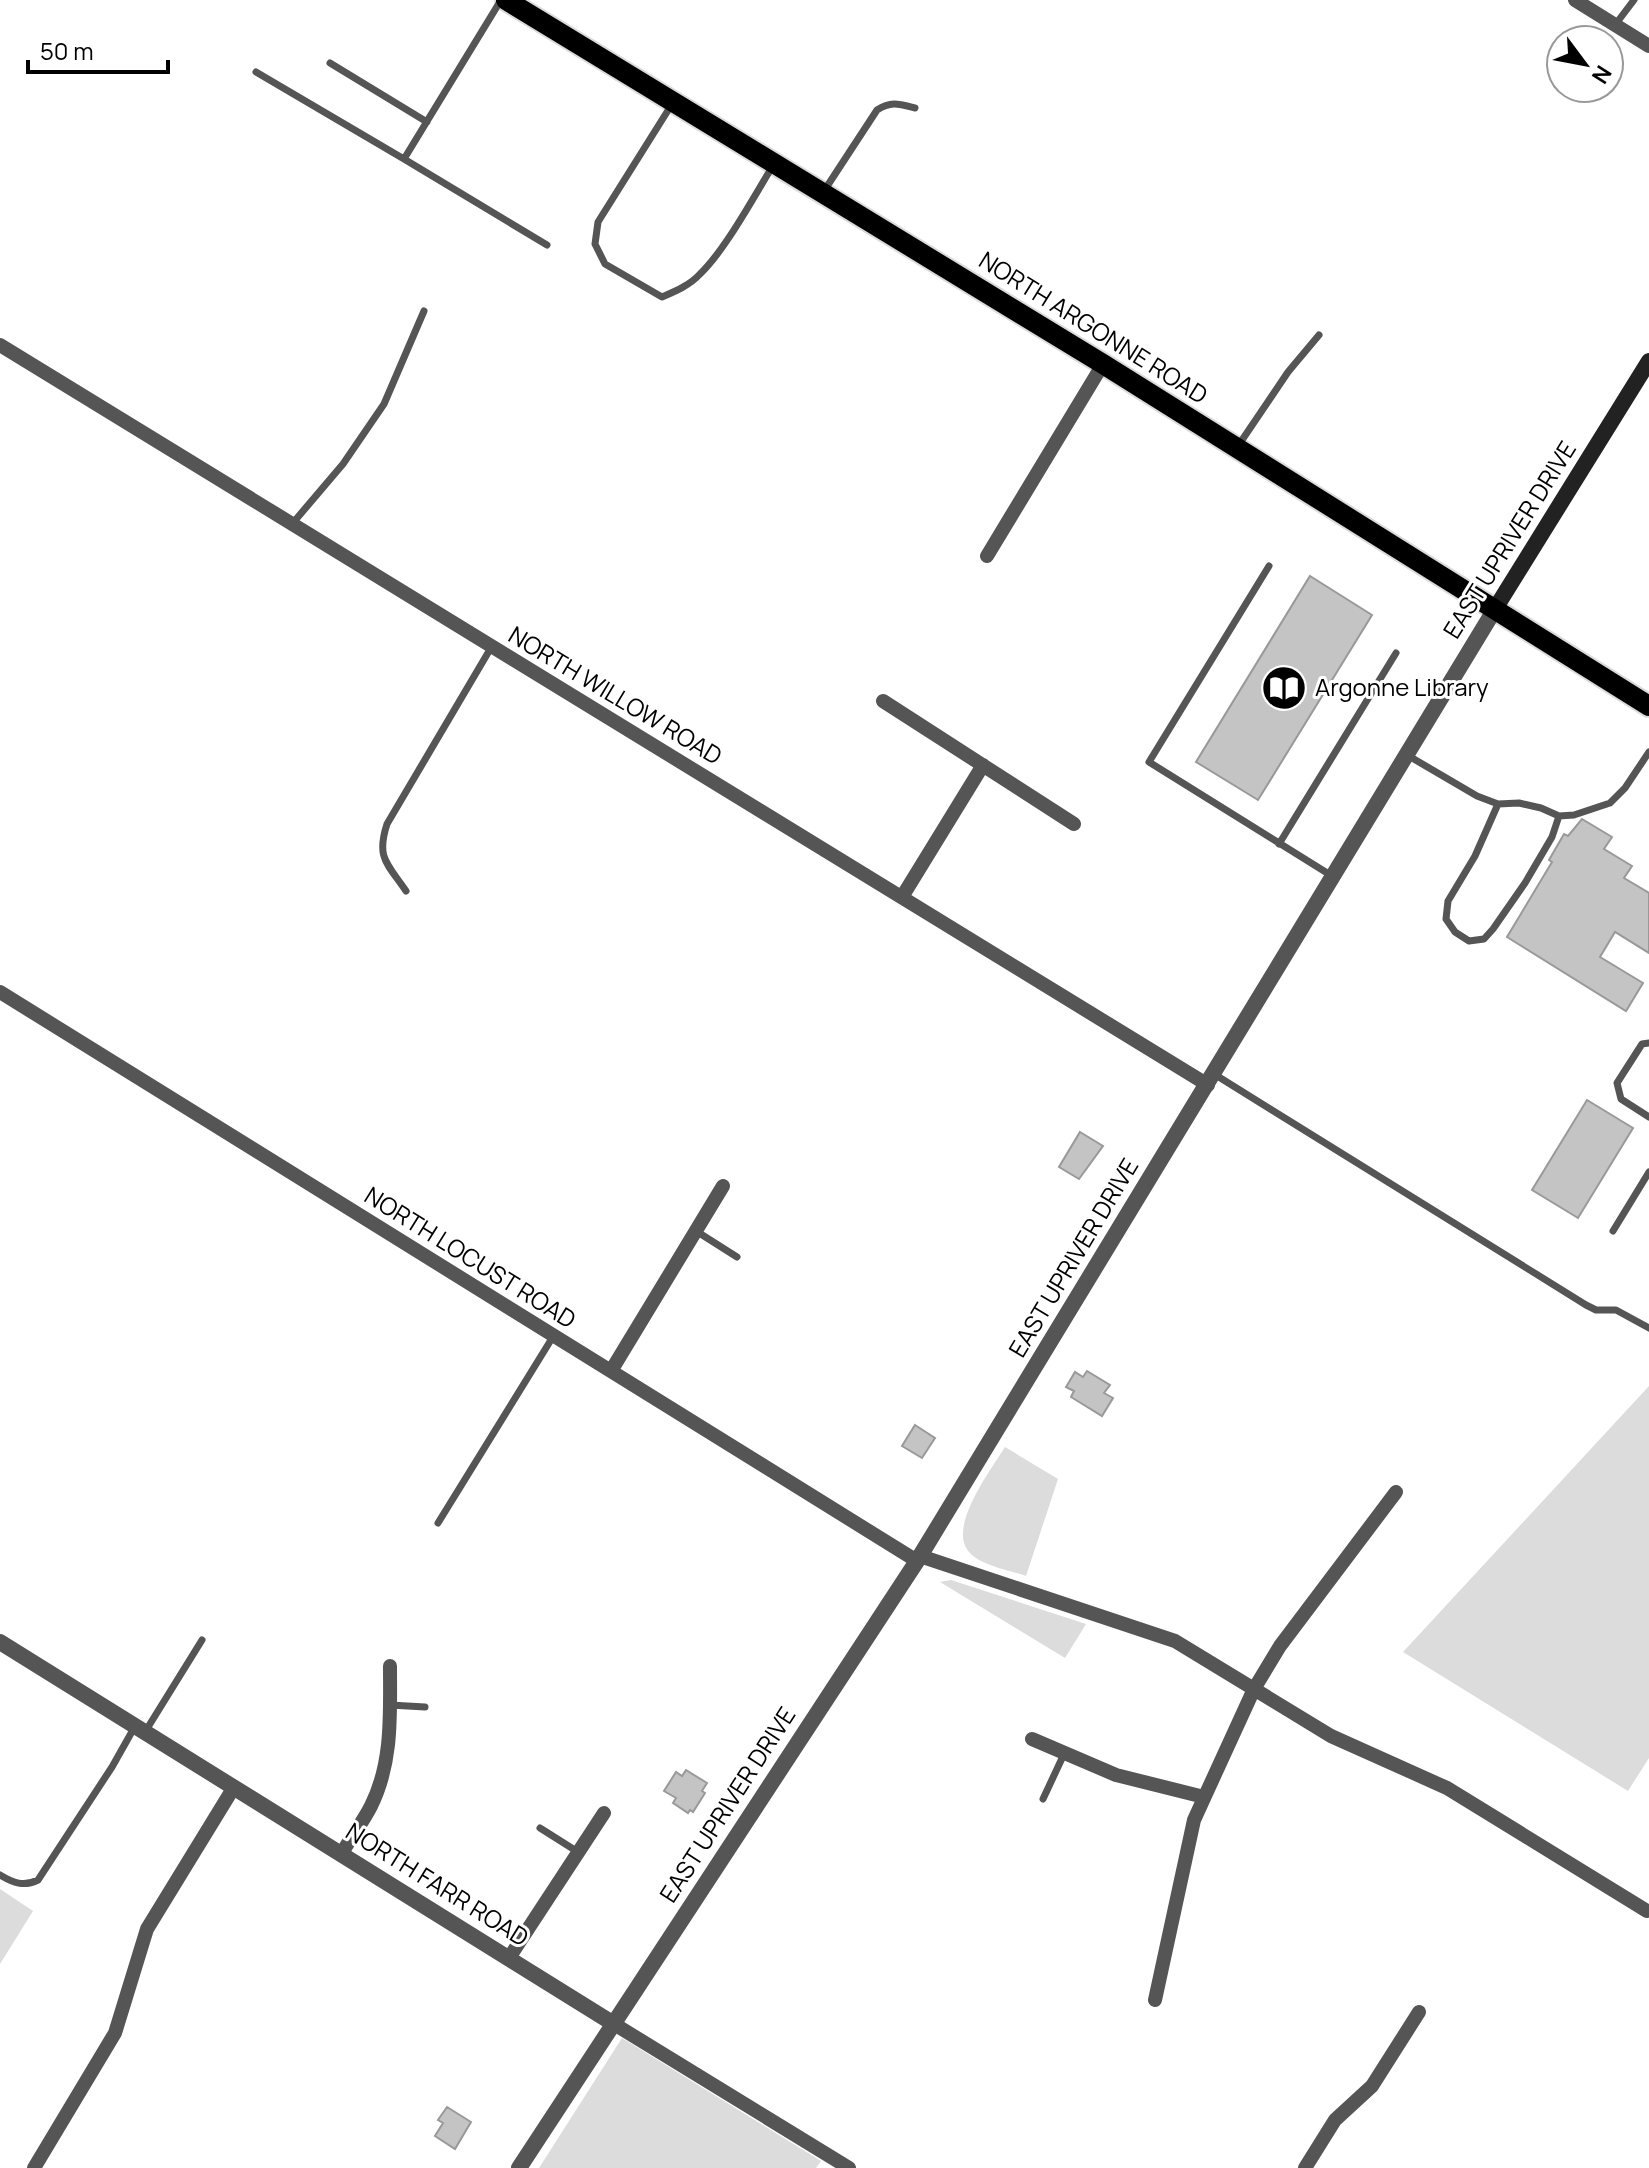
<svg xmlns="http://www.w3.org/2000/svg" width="1649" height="2168" viewBox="0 0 1649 2168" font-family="Manrope,sans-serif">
<rect width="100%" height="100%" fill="#fff"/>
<!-- green -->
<path fill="#dcdcdc" d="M1649 1386V1758L1628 1791 1403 1652Z
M1005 1447 1058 1479 1026 1576C1010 1570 981 1566 969 1552 947 1527 991 1470 1005 1447Z
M951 1580 1086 1624 1065 1658 940 1582Z
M0 1889 33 1911 0 1964Z
M622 2038 821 2161 816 2168H539Z"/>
<!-- building -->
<path fill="#c4c4c4" stroke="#999" stroke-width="2" d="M1310 576 1372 615 1258 800 1196 762Z
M1582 819 1612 837 1604 849 1632 866 1624 878 1649 893V953L1615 932 1600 957 1643 983 1626 1011 1507 937 1552 862 1549 860 1564 834 1568 836Z
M1587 1100 1633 1128 1578 1218 1532 1190Z
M1080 1132 1103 1146 1079 1179 1059 1167Z
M1087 1371 1110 1385 1104 1393 1113 1398 1102 1416 1071 1397 1074 1391 1066 1387 1075 1372 1083 1377Z
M915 1425 935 1438 922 1458 902 1446Z
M686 1770 707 1783 702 1791 705 1793 693 1812 690 1810 688 1813 673 1803 676 1798 664 1791 676 1772 682 1776Z
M447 2107 471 2122 455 2149 435 2136 443 2123 438 2120Z"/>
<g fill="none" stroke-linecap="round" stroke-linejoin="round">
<!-- primary casing -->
<g stroke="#dbdbdb" stroke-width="24">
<path id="primary" d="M506 0 1103 364 1649 706"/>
</g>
<!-- service -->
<path stroke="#555" stroke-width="7" d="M1615 25 1634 0
M330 63 427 122
M256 72 404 159 501 0
M672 104 598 222 595 244 605 264 662 297C676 291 690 285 700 274 726 249 754 196 774 164
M404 159 547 245
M824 191 877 110C891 101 899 104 915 108
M1238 446 1288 372 1319 335
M292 524 343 464 384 404 424 311
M1269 566 1149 762 1332 876
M1407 755 1477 796 1498 804 1519 803 1541 808 1559 816 1574 815 1610 803 1625 788 1649 752
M1498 804 1475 856 1448 901 1446 919 1455 932 1469 941 1484 939 1493 929 1525 883 1552 837 1559 816
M1279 844 1396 653
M406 891C387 863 376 858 387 824L492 646
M1649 1043 1642 1044 1617 1083 1621 1099 1649 1117
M1214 1074 1586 1305 1596 1310H1616L1649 1328
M696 1231 737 1257
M1613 1231 1649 1172
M438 1523 554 1335
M390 1705 425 1707
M145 1732 202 1640
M1043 1799 1064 1754
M540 1828 578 1852
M0 1875C13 1883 24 1887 38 1880L112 1767 134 1728"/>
<!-- minor -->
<path stroke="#555" stroke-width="14" d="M1575 0 1649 46
M0 345 1208 1085
M987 556 1103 364
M883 701 1074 824
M902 897 983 765
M0 992 917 1561
M611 1371 723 1186
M920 1556 1175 1641 1331 1736 1447 1788 1647 1911
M1032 1739 1116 1775 1204 1797
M342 1853C351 1837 363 1822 371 1806 393 1762 390 1713 390 1666
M509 1958 604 1813
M1155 2000 1194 1820 1254 1689 1280 1646 1396 1492
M614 2024 849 2168
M34 2168 115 2033 147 1929 234 1787
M1305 2168 1335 2120 1372 2086 1419 2012"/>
<!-- tertiary -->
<path stroke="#555" stroke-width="16" d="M0 1642 614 2024
M519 2168 917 1561 1495 609"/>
<!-- secondary -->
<path stroke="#222" stroke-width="16" d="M1495 609 1649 361"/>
<!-- primary -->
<use href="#primary" stroke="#000" stroke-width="20"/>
</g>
<!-- icons -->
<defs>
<g id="library-disc" transform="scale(2.3)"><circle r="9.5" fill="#000" stroke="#fff"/><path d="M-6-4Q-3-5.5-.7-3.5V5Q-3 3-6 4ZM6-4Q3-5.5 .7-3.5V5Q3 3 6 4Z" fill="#fff"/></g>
</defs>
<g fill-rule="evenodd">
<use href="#library-disc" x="1284" y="688"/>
</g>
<g text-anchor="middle" stroke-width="6" stroke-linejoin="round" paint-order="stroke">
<!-- street labels -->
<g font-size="24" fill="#000" stroke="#fff">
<text transform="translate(1093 328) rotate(32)" y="8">NORTH ARGONNE ROAD</text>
<text transform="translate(1510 540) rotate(-58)" y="8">EAST UPRIVER DRIVE</text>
<text transform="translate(615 696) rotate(31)" y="8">NORTH WILLOW ROAD</text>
<text transform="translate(470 1258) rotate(32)" y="8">NORTH LOCUST ROAD</text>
<text transform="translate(1074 1258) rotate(-59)" y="8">EAST UPRIVER DRIVE</text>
<text transform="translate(728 1805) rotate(-57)" y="8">EAST UPRIVER DRIVE</text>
<text transform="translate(437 1885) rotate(32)" y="8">NORTH FARR ROAD</text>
</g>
<!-- poi labels -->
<g font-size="24" fill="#000" stroke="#fff" text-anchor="start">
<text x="1315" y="696">Argonne Library</text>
</g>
</g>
<!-- north arrow -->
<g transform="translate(1585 64) rotate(122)"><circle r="38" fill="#ffffff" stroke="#999999" stroke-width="2"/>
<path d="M0-6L14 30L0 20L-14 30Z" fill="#000000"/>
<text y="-12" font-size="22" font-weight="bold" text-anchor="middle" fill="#000000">N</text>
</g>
<!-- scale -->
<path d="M28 60v12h140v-12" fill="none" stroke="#000000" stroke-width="4"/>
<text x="40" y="60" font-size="24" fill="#000000" stroke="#ffffff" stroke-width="6" paint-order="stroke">50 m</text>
</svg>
